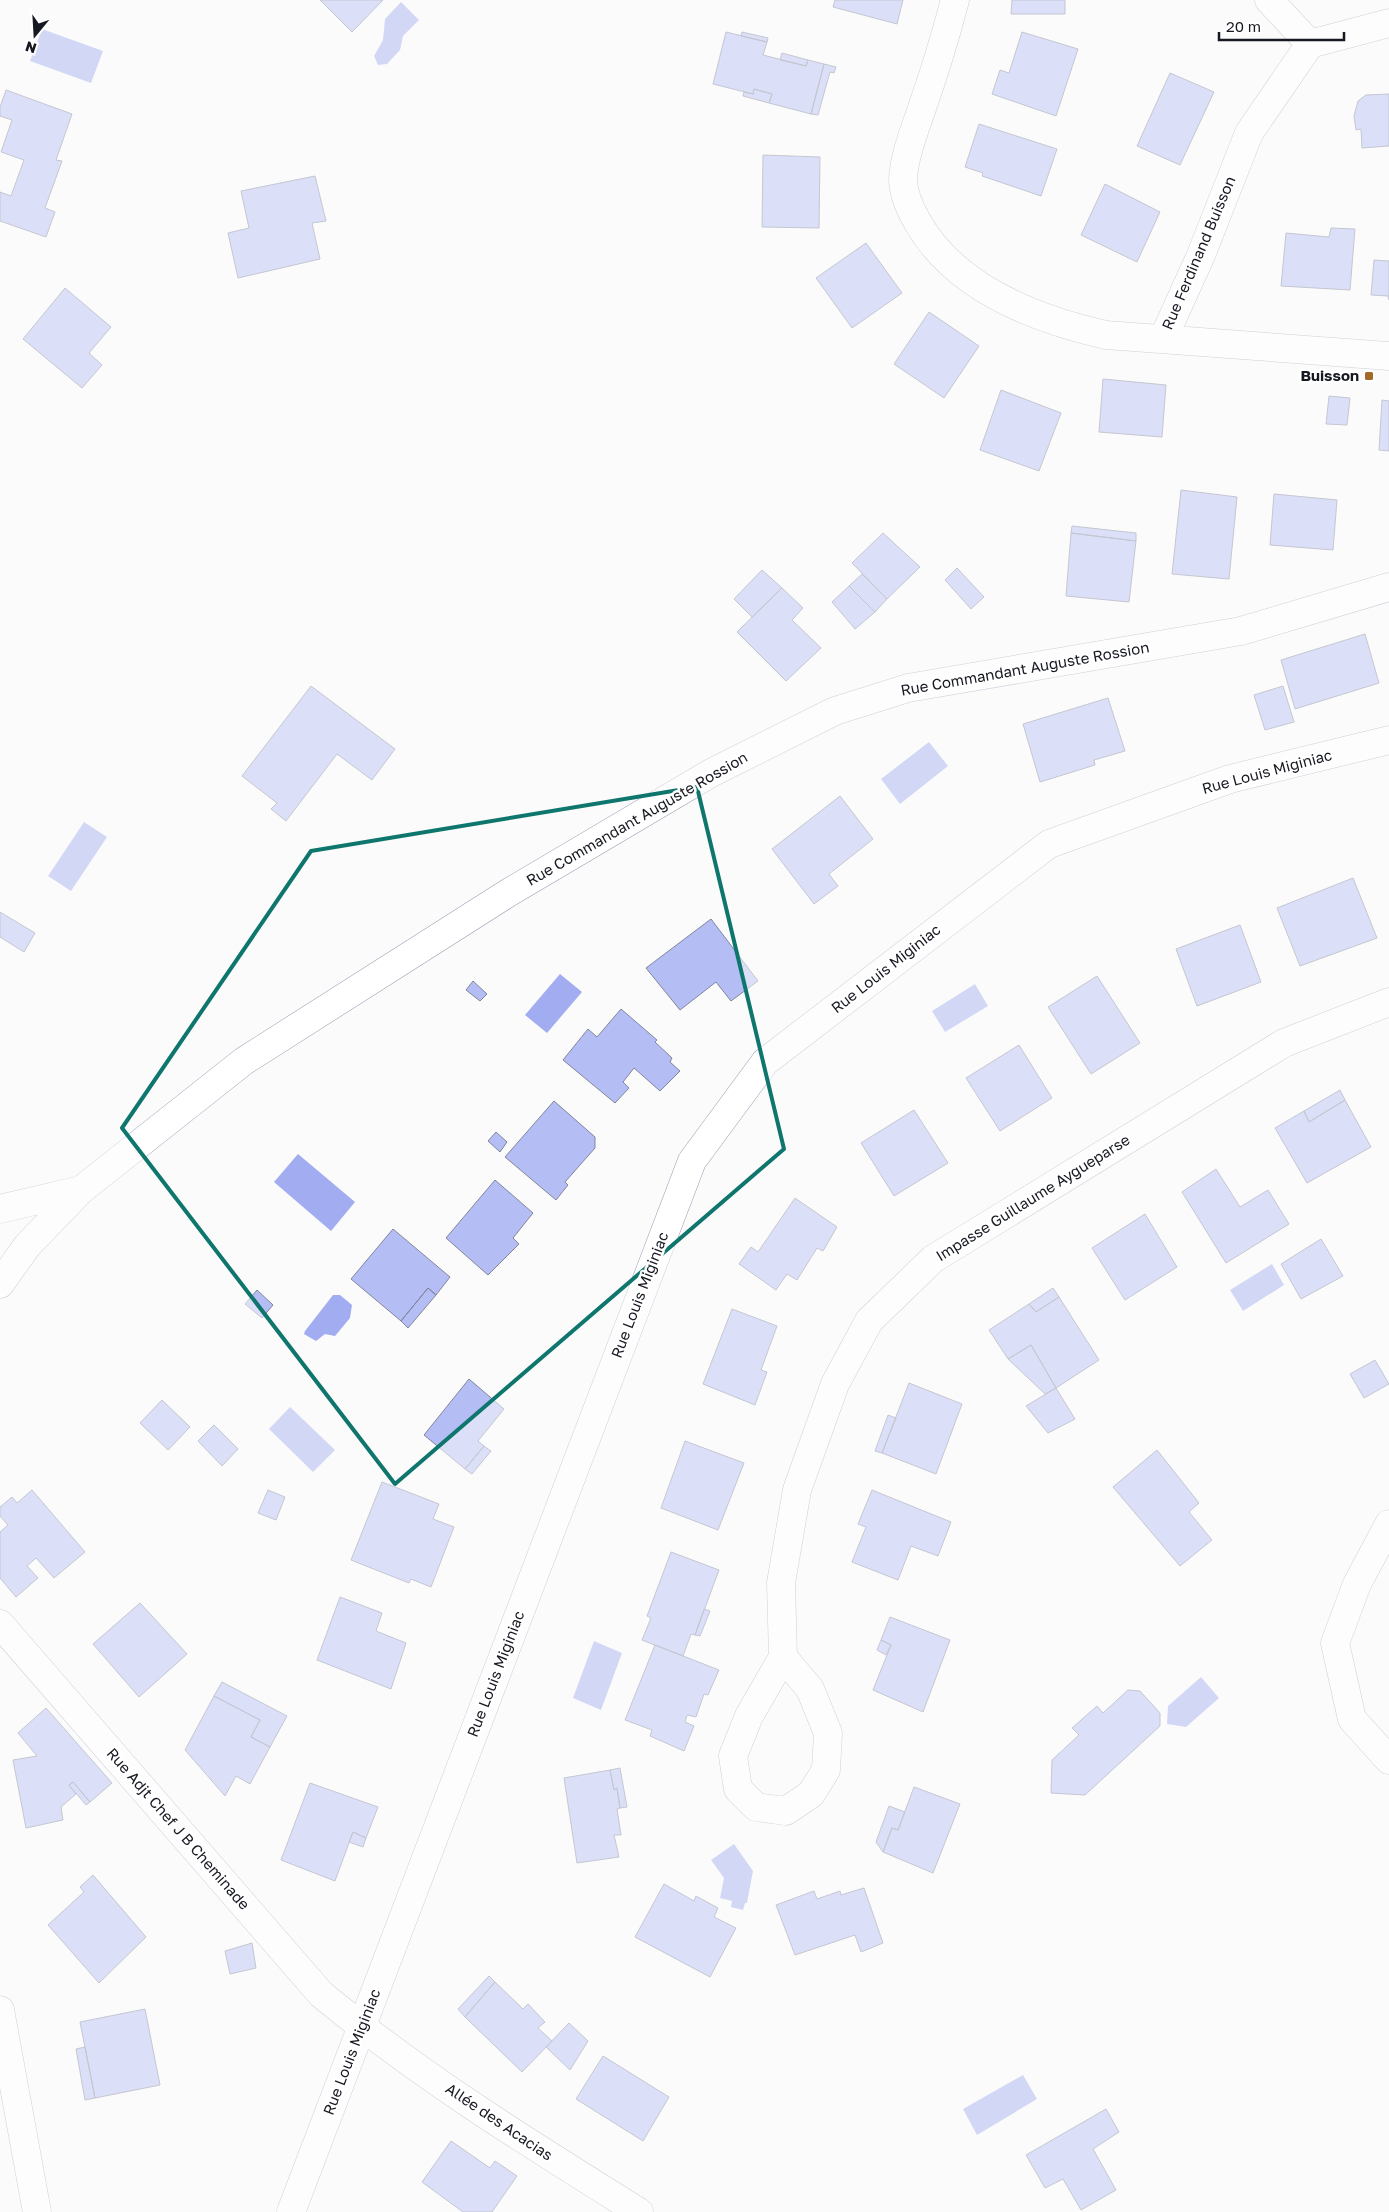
<svg xmlns="http://www.w3.org/2000/svg" width="1389" height="2212" viewBox="0 0 1389 2212" font-family="'Golos Text',sans-serif">
<rect width="100%" height="100%" fill="#fbfbfb"/>
<!-- water -->
<path fill="#a2acf0" d="M401 2 419 20 403 36 400 50 387 64 378 65 374 56 383 40 385 19Z
M42 29 103 51 91 83 30 61Z
M929 742 948 766 900 804 881 779Z
M84 822 107 837 71 891 48 876Z
M560 974 582 992 547 1033 525 1015Z
M975 984 988 1006 945 1032 932 1011Z
M298 1154 355 1202 331 1231 274 1182Z
M1272 1264 1284 1285 1243 1311 1230 1290Z
M333 1295H340L352 1305 350 1318 335 1336 325 1334 316 1341 304 1334 305 1331Z
M290 1407 335 1450 313 1472 269 1429Z
M594 1641 622 1653 601 1710 573 1698Z
M1201 1677 1219 1698 1186 1727 1167 1724 1168 1706Z
M734 1844 753 1871 747 1903H745L743 1910 731 1907 732 1901 720 1898 724 1878 711 1860Z
M1023 2075 1037 2099 977 2135 963 2109Z"/>
<!-- building -->
<path fill="#b4bdf4" stroke="#82869d" d="M320 0H383L352 32Z
M835 0H903L897 24 833 7Z
M1012 0H1065V14H1011Z
M726 32 767 42 763 55 806 66 808 60 824 64 811 114 769 103 772 94 754 89 753 94 713 84Z
M742 32 768 38 767 42 741 36Z
M1022 32 1078 49 1056 116 992 94 1000 70 1009 73Z
M782 53 808 60 806 66 780 60Z
M824 64 836 67 834 73 830 72 818 115 811 114Z
M1170 73 1214 92 1180 165 1137 146Z
M754 89 772 94 769 103 743 96 744 92 753 94Z
M6 90 72 114 56 160 62 161 45 208 55 212 46 237 0 221V192L11 196 24 160 1 152 12 120 0 116V107Z
M1389 94V146L1362 148 1361 129 1356 130 1354 116 1358 101 1366 95Z
M979 124 1057 149 1041 196 982 176 983 173 965 167Z
M763 155 820 157 819 228 762 227Z
M315 176 326 221 312 223 320 259 238 278 228 233 249 228 241 191Z
M1105 184 1160 212 1137 262 1081 235Z
M1331 228 1355 229 1350 290 1281 286 1286 233 1329 237Z
M866 243 902 293 852 328 816 278Z
M1374 260 1389 261V300L1388 296 1371 295Z
M65 288 111 327 89 353 102 365 82 388 23 339Z
M929 312 979 346 944 398 894 364Z
M1103 379 1166 385 1162 437 1099 432Z
M1001 390 1061 413 1039 471 980 450Z
M1329 396 1350 398 1347 425 1326 424Z
M1382 400 1389 401V451L1379 450Z
M1181 490 1237 497 1229 579 1172 574Z
M1274 494 1337 500 1333 550 1270 545Z
M1072 526 1136 533V541L1071 533Z
M883 533 920 567 887 599 852 563Z
M1071 533 1136 541 1129 602 1066 596Z
M957 568 984 597 971 609 945 580Z
M762 570 782 588 752 617 734 599Z
M862 574 887 599 875 612 849 586Z
M849 586 875 612 855 629 832 602Z
M782 588 803 608 792 620 821 648 786 681 737 632Z
M1365 634 1379 683 1295 709 1281 660Z
M311 686 395 749 372 780 337 754 286 821 271 809 277 803 242 776Z
M1283 686 1294 722 1265 730 1254 695Z
M1108 698 1125 751 1094 760 1095 765 1040 782 1023 724Z
M840 796 873 839 829 874 838 886 814 904 772 849Z
M1353 878 1377 938 1300 966 1277 908Z
M0 912 35 933 24 952 0 937Z
M711 919 758 981 731 1001 716 982 680 1010 646 968Z
M1240 925 1261 982 1197 1006 1176 949Z
M1097 976 1140 1043 1091 1074 1048 1007Z
M473 981 487 994 480 1001 466 990Z
M621 1009 657 1040 655 1042 672 1058 670 1062 680 1071 660 1091 634 1068 623 1082 629 1088 615 1103 563 1060 588 1029 597 1037Z
M1019 1045 1052 1098 1000 1131 966 1078Z
M1340 1090 1345 1100 1309 1122 1304 1111Z
M1345 1100 1371 1147 1307 1183 1275 1128 1304 1111 1309 1122Z
M554 1101 595 1137V1148L565 1182 568 1185 556 1200 505 1157Z
M914 1110 948 1163 894 1196 861 1143Z
M496 1132 507 1142 500 1152 488 1141Z
M1216 1169 1240 1207 1268 1190 1289 1224 1226 1263 1182 1192Z
M495 1180 533 1213 513 1238 519 1244 488 1275 446 1238Z
M795 1198 837 1227 823 1251 817 1248 797 1280 787 1274 776 1290 739 1264 751 1247 758 1252Z
M1145 1214 1177 1267 1125 1300 1092 1248Z
M393 1229 450 1277 436 1295 428 1288 401 1321 351 1279Z
M1321 1239 1343 1276 1301 1299 1281 1264Z
M428 1288 436 1295 408 1328 401 1321Z
M1053 1288 1059 1297 1036 1312 1029 1304Z
M257 1290 273 1305 262 1318 245 1304Z
M1059 1297 1099 1360 1056 1388 1031 1345 1008 1359 989 1330 1029 1304 1036 1312Z
M732 1309 777 1326 761 1370 767 1372 755 1405 703 1384Z
M1031 1345 1056 1388 1045 1394 1008 1359Z
M1375 1360 1389 1384 1364 1398 1350 1374Z
M469 1379 504 1409 478 1441 484 1446 465 1469 424 1435Z
M909 1383 962 1404 936 1474 882 1453Z
M1056 1388 1075 1419 1048 1433 1026 1406Z
M162 1400 190 1427 168 1450 140 1423Z
M888 1415 896 1418 882 1453 875 1451Z
M214 1425 238 1449 222 1466 198 1441Z
M685 1441 744 1463 718 1530 661 1508Z
M484 1446 491 1451 472 1474 465 1469Z
M1157 1450 1199 1503 1189 1512 1212 1540 1180 1566 1113 1487Z
M382 1482 439 1504 433 1519 454 1527 431 1587 411 1579 409 1583 351 1560Z
M32 1490 85 1552 54 1578 36 1558 27 1566 38 1578 16 1597 0 1578V1532L8 1525 0 1516V1507L12 1497 17 1503Z
M268 1490 285 1497 276 1520 258 1513Z
M872 1490 951 1522 938 1556 911 1546 898 1580 852 1562 866 1527 858 1524Z
M671 1552 719 1570 695 1635 691 1634 683 1656 642 1640 651 1618 647 1616Z
M340 1597 382 1613 376 1631 406 1643 391 1689 317 1660Z
M140 1603 187 1654 139 1697 93 1644Z
M704 1609 710 1611 700 1636 695 1635Z
M890 1617 950 1640 923 1712 873 1690 891 1645 881 1640Z
M881 1640 891 1645 886 1655 877 1650Z
M655 1645 719 1670 708 1695 704 1694 696 1717 687 1715 685 1722 694 1726 684 1751 650 1736 652 1730 625 1720Z
M222 1682 287 1716 270 1747 251 1737 260 1720 214 1696Z
M1128 1690 1140 1691 1160 1713V1726L1085 1795 1051 1793 1052 1760 1079 1735 1072 1728 1097 1706 1103 1713Z
M214 1696 260 1720 251 1737 270 1747 250 1784 236 1776 225 1796 185 1750Z
M46 1708 112 1783 90 1802 73 1782 69 1785 76 1794 61 1807 63 1820 26 1828 13 1760 37 1756 18 1733Z
M620 1768 627 1807 620 1808 617 1788 614 1790 610 1770Z
M610 1770 614 1790 617 1788 620 1808 617 1809 621 1835H614L619 1857 577 1863 564 1778Z
M73 1782 90 1802 86 1805 69 1785Z
M310 1783 378 1807 366 1838 353 1832 335 1881 281 1860Z
M914 1787 960 1804 933 1873 883 1852 892 1828 898 1830Z
M889 1806 905 1812 898 1830 892 1828 883 1852 876 1842Z
M353 1832 366 1838 363 1847 349 1842Z
M93 1875 146 1937 99 1983 48 1925 84 1892 80 1887Z
M664 1884 694 1901 696 1896 718 1908 714 1917 736 1928 710 1977 635 1937Z
M864 1888 883 1943 861 1952 855 1935 795 1955 776 1905 814 1891 817 1899 840 1891 841 1895Z
M252 1943 256 1968 230 1974 225 1951Z
M489 1976 495 1982 465 2017 458 2009Z
M495 1982 523 2009 528 2004 545 2022 538 2028 552 2041 522 2072 465 2017Z
M145 2009 160 2085 95 2098 80 2022Z
M569 2023 588 2041 570 2070 546 2047Z
M85 2047 95 2098 85 2100 76 2049Z
M603 2056 669 2097 643 2141 576 2099Z
M1106 2109 1119 2132 1093 2149 1116 2190 1081 2210 1063 2179 1045 2188 1026 2155Z
M451 2141 490 2168 495 2161 517 2176 492 2212H463L422 2182Z"/>
<g fill="none" stroke-linecap="round" stroke-linejoin="round">
<!-- minor casing -->
<g stroke="#999db4" stroke-width="29">
<path id="minor" d="M955 0C946 34 936 68 924 102 916 127 905 152 903 178 903 192 910 209 917 221 954 288 1035 319 1106 335L1389 356
M1269 0 1310 44
M1163 339 1201 255 1249 133 1310 44 1389 23
M0 1209 81 1190
M0 1284 27 1246 81 1190 244 1061 508 893 711 773 835 711 908 688 1241 631 1389 587
M1389 1524 1357 1584 1335 1643 1352 1719 1389 1760
M0 1624 321 1994C420 2076 530 2144 639 2212
M783 1657 810 1689 828 1733 826 1770 811 1794 786 1811 756 1807 738 1789 733 1756 749 1716 783 1657 781 1583 797 1490 835 1384 869 1321 933 1259 1284 1043 1389 1002
M0 2010 37 2212
M291 2212 692 1161 765 1062 1049 844 1230 779 1389 740"/>
</g>
<!-- minor -->
<use href="#minor" stroke="#fff" stroke-width="28"/>
</g>
<!-- marked area -->
<path d="M0 0H1389V2212H0ZM697 787 784 1149 395 1484 122 1128 311 851Z" fill="#fbfbfb" fill-opacity=".55" fill-rule="evenodd"/>
<path fill="none" stroke="#0f766e" stroke-width="4" stroke-linejoin="round" d="M697 787 784 1149 395 1484 122 1128 311 851Z"/>
<!-- markers -->
<rect fill="#a26a26" stroke="#fff" stroke-width="2" x="1364" y="371" width="10" height="10" rx="2.5"/>
<g text-anchor="middle" stroke-width="5" stroke-linejoin="round" paint-order="stroke">
<!-- street labels -->
<g font-size="15" fill="#171922" stroke="#fff">
<text transform="translate(1199 253) rotate(-67)" y="5">Rue Ferdinand Buisson</text>
<text transform="translate(1025 669) rotate(-10)" y="5">Rue Commandant Auguste Rossion</text>
<text transform="translate(1267 772) rotate(-15)" y="5">Rue Louis Miginiac</text>
<text transform="translate(637 819) rotate(-30)" y="5">Rue Commandant Auguste Rossion</text>
<text transform="translate(886 969) rotate(-38)" y="5">Rue Louis Miginiac</text>
<text transform="translate(1033 1198) rotate(-32)" y="5">Impasse Guillaume Aygueparse</text>
<text transform="translate(640 1295) rotate(-69)" y="5">Rue Louis Miginiac</text>
<text transform="translate(496 1674) rotate(-69)" y="5">Rue Louis Miginiac</text>
<text transform="translate(178 1829) rotate(49)" y="5">Rue Adjt Chef J B Cheminade</text>
<text transform="translate(352 2052) rotate(-69)" y="5">Rue Louis Miginiac</text>
<text transform="translate(499 2122) rotate(34)" y="5">Allée des Acacias</text>
</g>
<!-- poi labels -->
<g font-size="15" font-weight="bold" fill="#171922" stroke="#fff" text-anchor="end">
<text x="1359" y="381">Buisson</text>
</g>
</g>
<!-- north arrow -->
<g transform="translate(35 35) rotate(198)" stroke="#ffffff" stroke-width="4" paint-order="stroke">
<path d="M0-4L9 19L0 12L-9 19Z" fill="#171922"/>
<text y="-8" font-size="14" font-weight="bold" text-anchor="middle" fill="#171922">N</text>
</g>
<!-- scale -->
<path d="M1219 32v8h125v-8" fill="none" stroke="#171922" stroke-width="2.5"/>
<text x="1226" y="32" font-size="15" fill="#171922" stroke="#ffffff" stroke-width="4" paint-order="stroke">20 m</text>
</svg>
